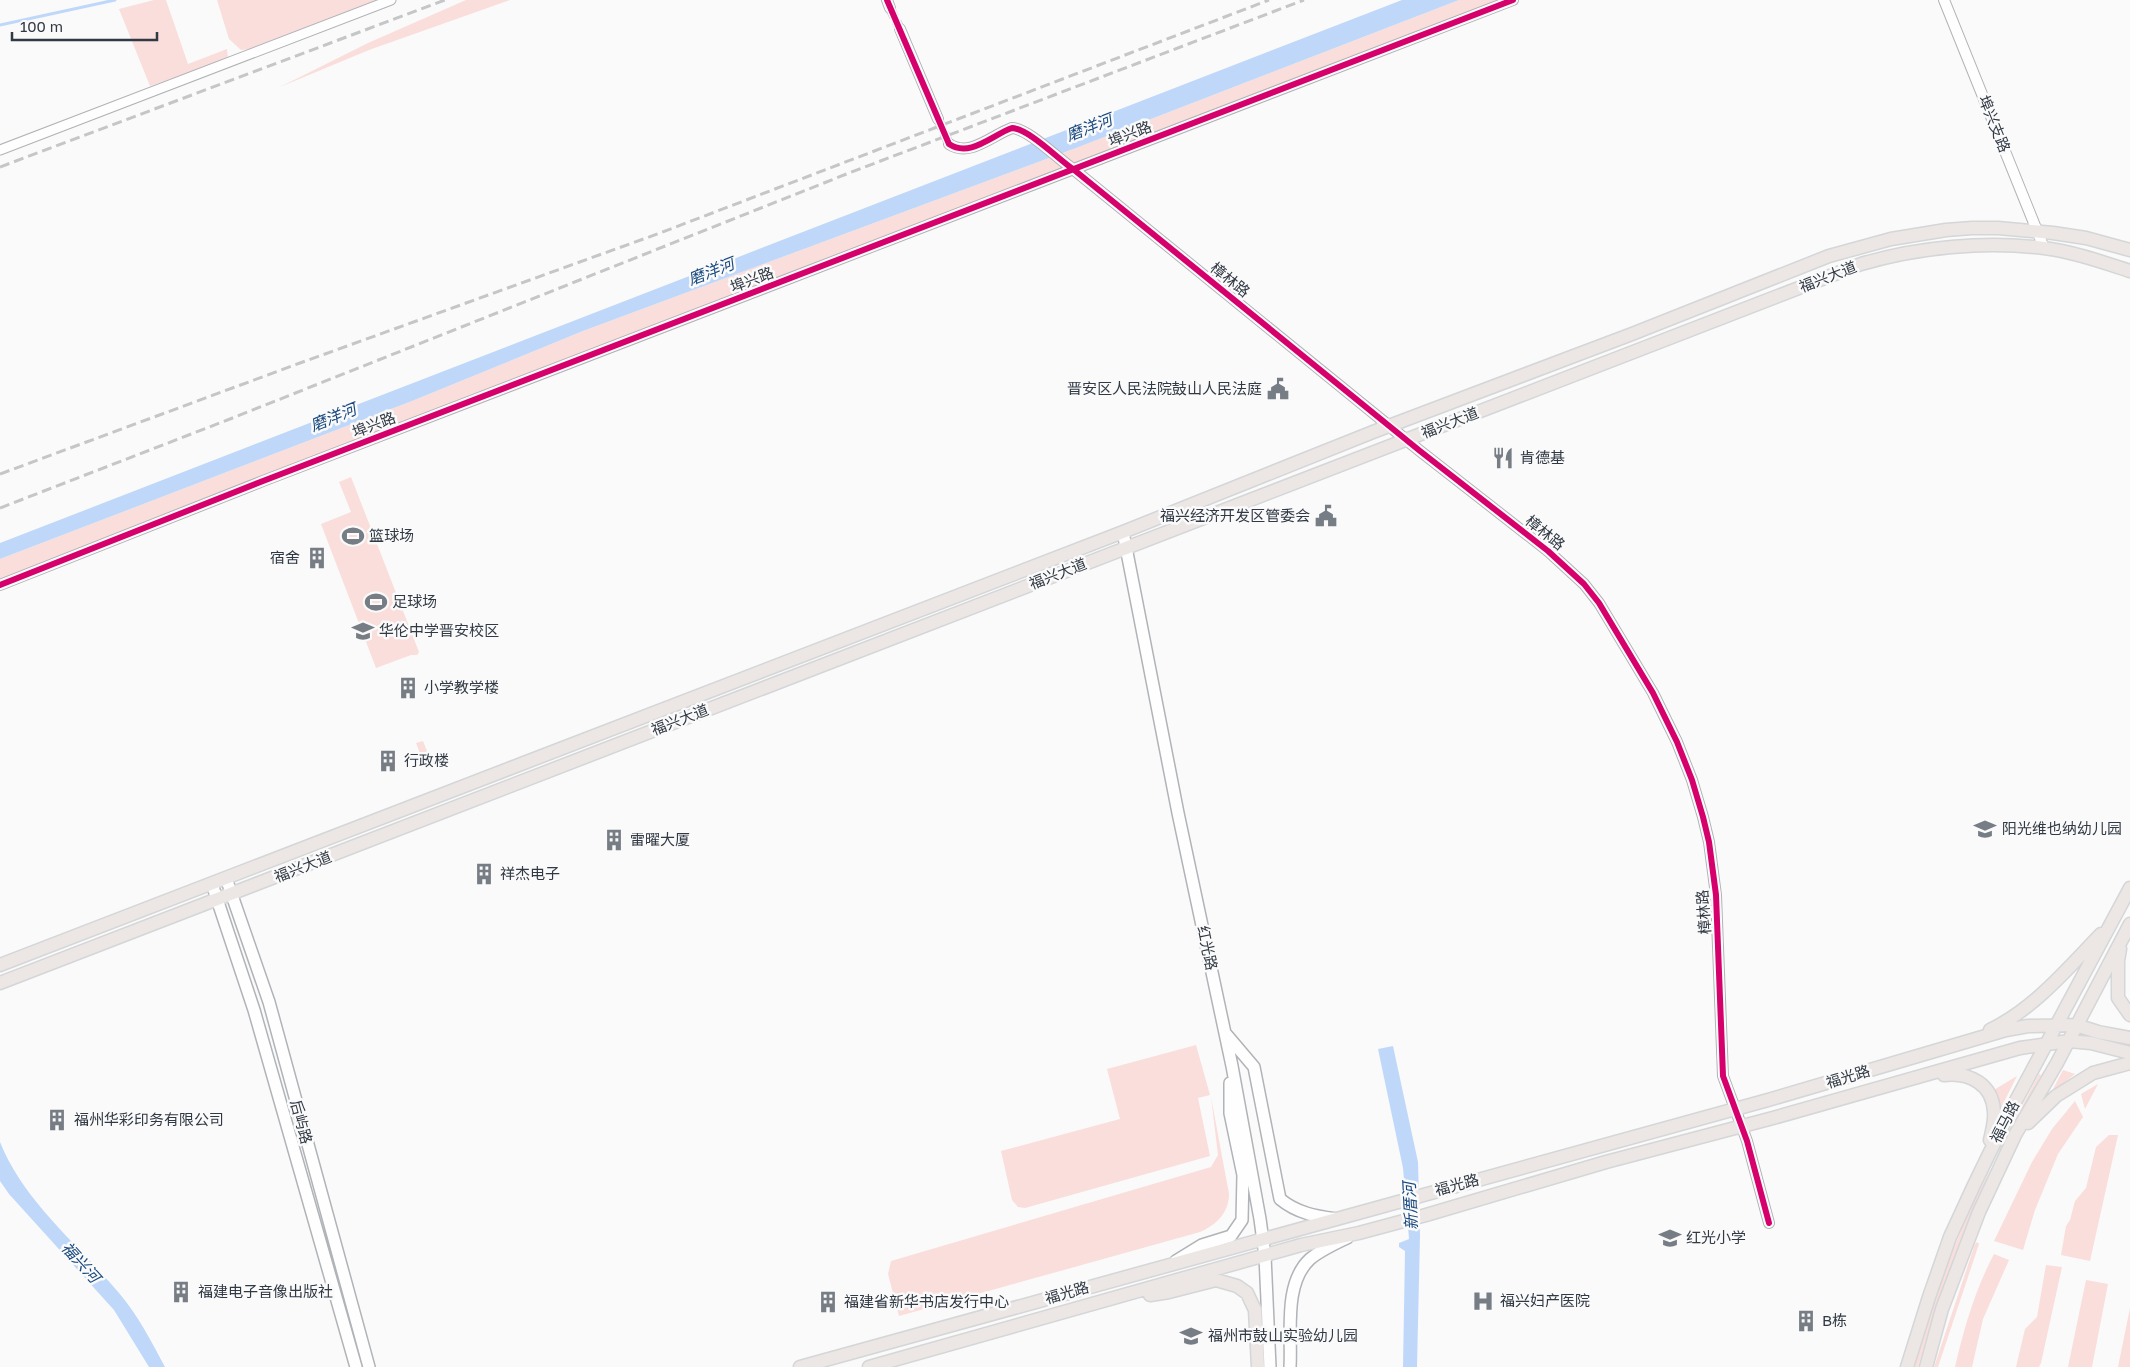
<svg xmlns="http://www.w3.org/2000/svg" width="2130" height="1367" viewBox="0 0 2130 1367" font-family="'Golos Text','Noto Sans SC',sans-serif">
<rect width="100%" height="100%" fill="#fafafa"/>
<!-- green -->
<path fill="#f9dedb" d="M154 0H166L188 64 227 49 228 59 150 86 119 9Z
M217 0H377L250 49 241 50 229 39Z
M466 0H510L369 50 280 87 368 43Z
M1459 0H1506L0 581V559L412 401 583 331 1076 148Z
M351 477 419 652 417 655H411L376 668 321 524 351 512 339 482Z
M423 741 431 761 424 764 416 743Z
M1196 1045 1210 1095 1198 1098 1210 1156 1025 1208 1018 1207 1012 1200 1001 1151 1120 1119 1107 1069Z
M2063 1070 2075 1074 2055 1090 2053 1089Z
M2039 1074 2041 1075 2000 1151 1999 1150Z
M2017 1076 1997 1116 1992 1091Z
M2098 1084 2085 1109 2081 1094Z
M1211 1097 1229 1194C1229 1213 1216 1225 1200 1232L899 1316 888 1274 891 1261 1211 1167 1218 1155Z
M2075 1101 2083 1117 2058 1154 2035 1210 2023 1250 1994 1241 2032 1162 2052 1129Z
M2109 1135H2118L2090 1261 2061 1255 2066 1226 2070 1220 2075 1201 2086 1188 2096 1147Z
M1990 1170 1935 1309 1918 1367H1914C1933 1298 1957 1233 1990 1170Z
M1977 1242 1979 1244 1938 1367H1934L1975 1244Z
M1994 1254 2009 1260 1983 1319 1972 1367H1955C1964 1328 1975 1290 1994 1254Z
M2046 1265 2062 1267 2041 1363 2039 1367H2016L2025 1329 2037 1317Z
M2086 1280 2108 1284 2092 1367H2068Z
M2130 1308V1367H2118Z"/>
<!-- water -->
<path fill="#bfd8f9" d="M1402 0H1459L1076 148 583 331 412 401 0 559V543Z
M1393 1046 1418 1162 1420 1236 1417 1367H1403L1405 1251 1399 1247V1243L1409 1239 1403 1168 1378 1049Z
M0 1142C24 1202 78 1244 119 1293 138 1315 151 1341 165 1367H149L114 1310 9 1194 0 1181Z"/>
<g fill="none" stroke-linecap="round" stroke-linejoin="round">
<!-- stream -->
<path stroke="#bfd8f9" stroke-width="3" d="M0 25 115 0"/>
<!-- tertiary-tunnel -->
<path stroke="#d2d3d6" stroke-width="10" stroke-dasharray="10 5" stroke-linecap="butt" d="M890 8 900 29
M938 119 949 144"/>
<!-- minor casing -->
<g stroke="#b0b3b7" stroke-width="11">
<path id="minor" d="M0 150 391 0"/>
</g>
<!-- tertiary casing -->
<g stroke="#b0b3b7" stroke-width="12">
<path id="tertiary" d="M887 0 890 8
M1944 0 2044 248
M900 29 938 119
M949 144C970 158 992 135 1012 128 1029 129 1058 159 1073 169L1420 451 1548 551 1584 584 1599 603 1653 693 1677 742 1692 780 1703 817 1709 842 1716 895 1723 1076 1747 1141 1769 1223
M0 585 263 481 1513 0"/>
</g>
<!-- secondary casing -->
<g stroke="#b0b3b7" stroke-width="14">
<path id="secondary" d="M1123 532 1178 813 1232 1066 1260 1219 1265 1256 1270 1367
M226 878 269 1002 369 1367
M212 884 254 1010 356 1367
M1226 1034 1254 1067 1280 1199C1297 1213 1315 1216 1336 1219
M1176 1261 1202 1245 1231 1236 1242 1220 1243 1175 1230 1113V1083
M1290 1367C1292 1334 1283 1284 1310 1259 1321 1250 1334 1244 1347 1238"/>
</g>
<!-- primary casing -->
<g stroke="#d4d6d8" stroke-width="15">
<path id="primary" d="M2120 949 2118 961V998L2130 1015
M0 965 1123 532 1373 432 1632 334 1829 256 1891 239 1946 230 1972 228H1998L2053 233 2086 238 2130 250
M0 983 1861 264C1919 247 1984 241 2044 248 2074 252 2102 262 2130 271
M1990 1030C2035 1008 2067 969 2101 934
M1944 1075C1969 1072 1993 1084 1994 1112 1995 1121 1992 1131 1990 1140
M2028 1123 2056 1096 2093 1073 2130 1063
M1150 1295 1169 1292 1216 1280 1237 1286 1247 1293 1255 1310 1258 1367
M800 1367 1768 1100 2006 1030 2028 1026 2076 1025 2098 1032 2130 1038
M869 1367 1301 1245 1359 1233 1426 1215 1606 1162 1773 1118 2020 1048 2069 1041 2091 1043 2130 1053
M1907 1367 1929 1297 1950 1237 1974 1185 2005 1121 2130 888
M1926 1367 1942 1309 1979 1212 2015 1135 2057 1063 2130 924"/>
</g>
<!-- minor -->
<use href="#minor" stroke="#fefefe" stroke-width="9"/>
<!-- tertiary -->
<use href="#tertiary" stroke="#fefefe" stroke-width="10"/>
<!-- secondary -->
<use href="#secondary" stroke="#fefefe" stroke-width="11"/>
<!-- primary -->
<use href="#primary" stroke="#ece6e4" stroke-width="12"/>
<!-- rail -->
<path stroke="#c5c6c8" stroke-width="3" stroke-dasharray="10 5" stroke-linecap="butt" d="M0 167 445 0
M0 474 300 363 660 233 1269 0
M0 508 230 419 849 173 1304 0"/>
<!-- cycleway casing -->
<g stroke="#fafafa" stroke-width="9">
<path id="cycleway" d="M887 0 949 144C970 158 992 135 1012 128 1029 129 1058 159 1073 169L1420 451 1548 551 1584 584 1599 603 1653 693 1677 742 1692 780 1703 817 1709 842 1716 895 1723 1076 1747 1141 1769 1223
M0 585 263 481 1513 0"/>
</g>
<!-- cycleway -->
<use href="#cycleway" stroke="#d6006c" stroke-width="6"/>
</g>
<!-- icons -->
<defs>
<g id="civic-bare" transform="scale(1.725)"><path d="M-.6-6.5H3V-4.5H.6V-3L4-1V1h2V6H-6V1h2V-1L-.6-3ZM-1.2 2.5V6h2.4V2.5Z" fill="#777d84" stroke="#fafafa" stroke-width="2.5" paint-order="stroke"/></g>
<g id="restaurant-bare" transform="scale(1.725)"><path d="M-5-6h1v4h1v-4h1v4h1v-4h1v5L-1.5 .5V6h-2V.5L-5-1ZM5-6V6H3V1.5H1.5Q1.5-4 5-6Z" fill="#777d84" stroke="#fafafa" stroke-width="2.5" paint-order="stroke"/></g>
<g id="stadium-bare" transform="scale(1.725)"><path d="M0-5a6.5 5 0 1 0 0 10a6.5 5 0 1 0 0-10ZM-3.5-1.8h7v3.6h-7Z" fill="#777d84" stroke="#fafafa" stroke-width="2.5" paint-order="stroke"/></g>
<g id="building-bare" transform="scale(1.725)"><path d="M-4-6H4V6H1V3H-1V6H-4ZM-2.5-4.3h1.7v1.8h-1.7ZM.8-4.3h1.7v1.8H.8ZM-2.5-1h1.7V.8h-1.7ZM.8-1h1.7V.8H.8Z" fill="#777d84" stroke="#fafafa" stroke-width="2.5" paint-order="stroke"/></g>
<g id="school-bare" transform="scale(1.725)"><path d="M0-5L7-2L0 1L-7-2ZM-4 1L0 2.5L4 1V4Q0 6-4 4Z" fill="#777d84" stroke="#fafafa" stroke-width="2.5" paint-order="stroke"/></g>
<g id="hospital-bare" transform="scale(1.725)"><path d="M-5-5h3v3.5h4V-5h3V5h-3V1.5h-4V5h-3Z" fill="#777d84" stroke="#fafafa" stroke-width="2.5" paint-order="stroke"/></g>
</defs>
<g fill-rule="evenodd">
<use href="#civic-bare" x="1278" y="389"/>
<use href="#restaurant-bare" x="1503" y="458"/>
<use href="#civic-bare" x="1326" y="516"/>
<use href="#stadium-bare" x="353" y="536"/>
<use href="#building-bare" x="317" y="558"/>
<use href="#stadium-bare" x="376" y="602"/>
<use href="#school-bare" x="363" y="631"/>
<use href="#building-bare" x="408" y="688"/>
<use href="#building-bare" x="388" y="761"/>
<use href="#school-bare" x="1985" y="829"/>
<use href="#building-bare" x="614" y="840"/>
<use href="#building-bare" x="484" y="874"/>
<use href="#building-bare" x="57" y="1120"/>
<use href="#school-bare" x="1670" y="1238"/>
<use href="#building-bare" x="181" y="1292"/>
<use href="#hospital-bare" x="1483" y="1301"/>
<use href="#building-bare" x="828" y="1302"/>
<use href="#building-bare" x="1806" y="1321"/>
<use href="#school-bare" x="1191" y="1336"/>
</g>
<g text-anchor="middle" stroke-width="5" stroke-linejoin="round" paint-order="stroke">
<!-- street labels -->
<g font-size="15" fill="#313944" stroke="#fafafa">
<text transform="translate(1994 124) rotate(68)" y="5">埠兴支路</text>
<text transform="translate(1130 134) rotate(-21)" y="5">埠兴路</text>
<text transform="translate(1828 277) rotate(-21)" y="5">福兴大道</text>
<text transform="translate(752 280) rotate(-21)" y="5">埠兴路</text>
<text transform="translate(1230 280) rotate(39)" y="5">樟林路</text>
<text transform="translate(1450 423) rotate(-21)" y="5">福兴大道</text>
<text transform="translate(374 425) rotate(-21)" y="5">埠兴路</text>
<text transform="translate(1545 533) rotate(39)" y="5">樟林路</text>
<text transform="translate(1058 574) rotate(-21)" y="5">福兴大道</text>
<text transform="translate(680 720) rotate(-21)" y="5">福兴大道</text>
<text transform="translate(303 867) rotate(-21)" y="5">福兴大道</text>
<text transform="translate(1704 912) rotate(-94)" y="5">樟林路</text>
<text transform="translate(1207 948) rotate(78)" y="5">红光路</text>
<text transform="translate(1848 1077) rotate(-17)" y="5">福光路</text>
<text transform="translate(301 1122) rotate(75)" y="5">后屿路</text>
<text transform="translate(2005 1122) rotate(-63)" y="5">福马路</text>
<text transform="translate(1457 1185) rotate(-15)" y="5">福光路</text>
<text transform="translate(1067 1293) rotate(-16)" y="5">福光路</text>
</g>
<!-- poi labels -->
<g font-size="15" fill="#313944" stroke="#fafafa" text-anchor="start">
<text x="1262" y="394" text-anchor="end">晋安区人民法院鼓山人民法庭</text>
<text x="1520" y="463">肯德基</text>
<text x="1310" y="521" text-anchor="end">福兴经济开发区管委会</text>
<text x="369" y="541">篮球场</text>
<text x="300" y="563" text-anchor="end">宿舍</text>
<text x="392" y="607">足球场</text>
<text x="379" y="636">华伦中学晋安校区</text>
<text x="424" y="693">小学教学楼</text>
<text x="404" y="766">行政楼</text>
<text x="2002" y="834">阳光维也纳幼儿园</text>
<text x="630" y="845">雷曜大厦</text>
<text x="500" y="879">祥杰电子</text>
<text x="74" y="1125">福州华彩印务有限公司</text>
<text x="1686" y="1243">红光小学</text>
<text x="198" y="1297">福建电子音像出版社</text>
<text x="1500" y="1306">福兴妇产医院</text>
<text x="844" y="1307">福建省新华书店发行中心</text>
<text x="1822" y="1326">B栋</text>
<text x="1208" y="1341">福州市鼓山实验幼儿园</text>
</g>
<!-- water labels -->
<g font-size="16" font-style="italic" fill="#18487f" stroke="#fafafa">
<text transform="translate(1089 127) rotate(-21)" y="6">磨洋河</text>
<text transform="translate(711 271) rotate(-21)" y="6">磨洋河</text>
<text transform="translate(333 417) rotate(-22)" y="6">磨洋河</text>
<text transform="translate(1410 1206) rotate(-93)" y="6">新厝河</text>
<text transform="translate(81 1262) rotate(48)" y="6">福兴河</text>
</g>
</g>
<!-- scale -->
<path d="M12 32v8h145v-8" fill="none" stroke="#313944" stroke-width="2.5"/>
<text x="20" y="32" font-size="15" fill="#313944" stroke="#fafafa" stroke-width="4" paint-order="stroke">100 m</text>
</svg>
